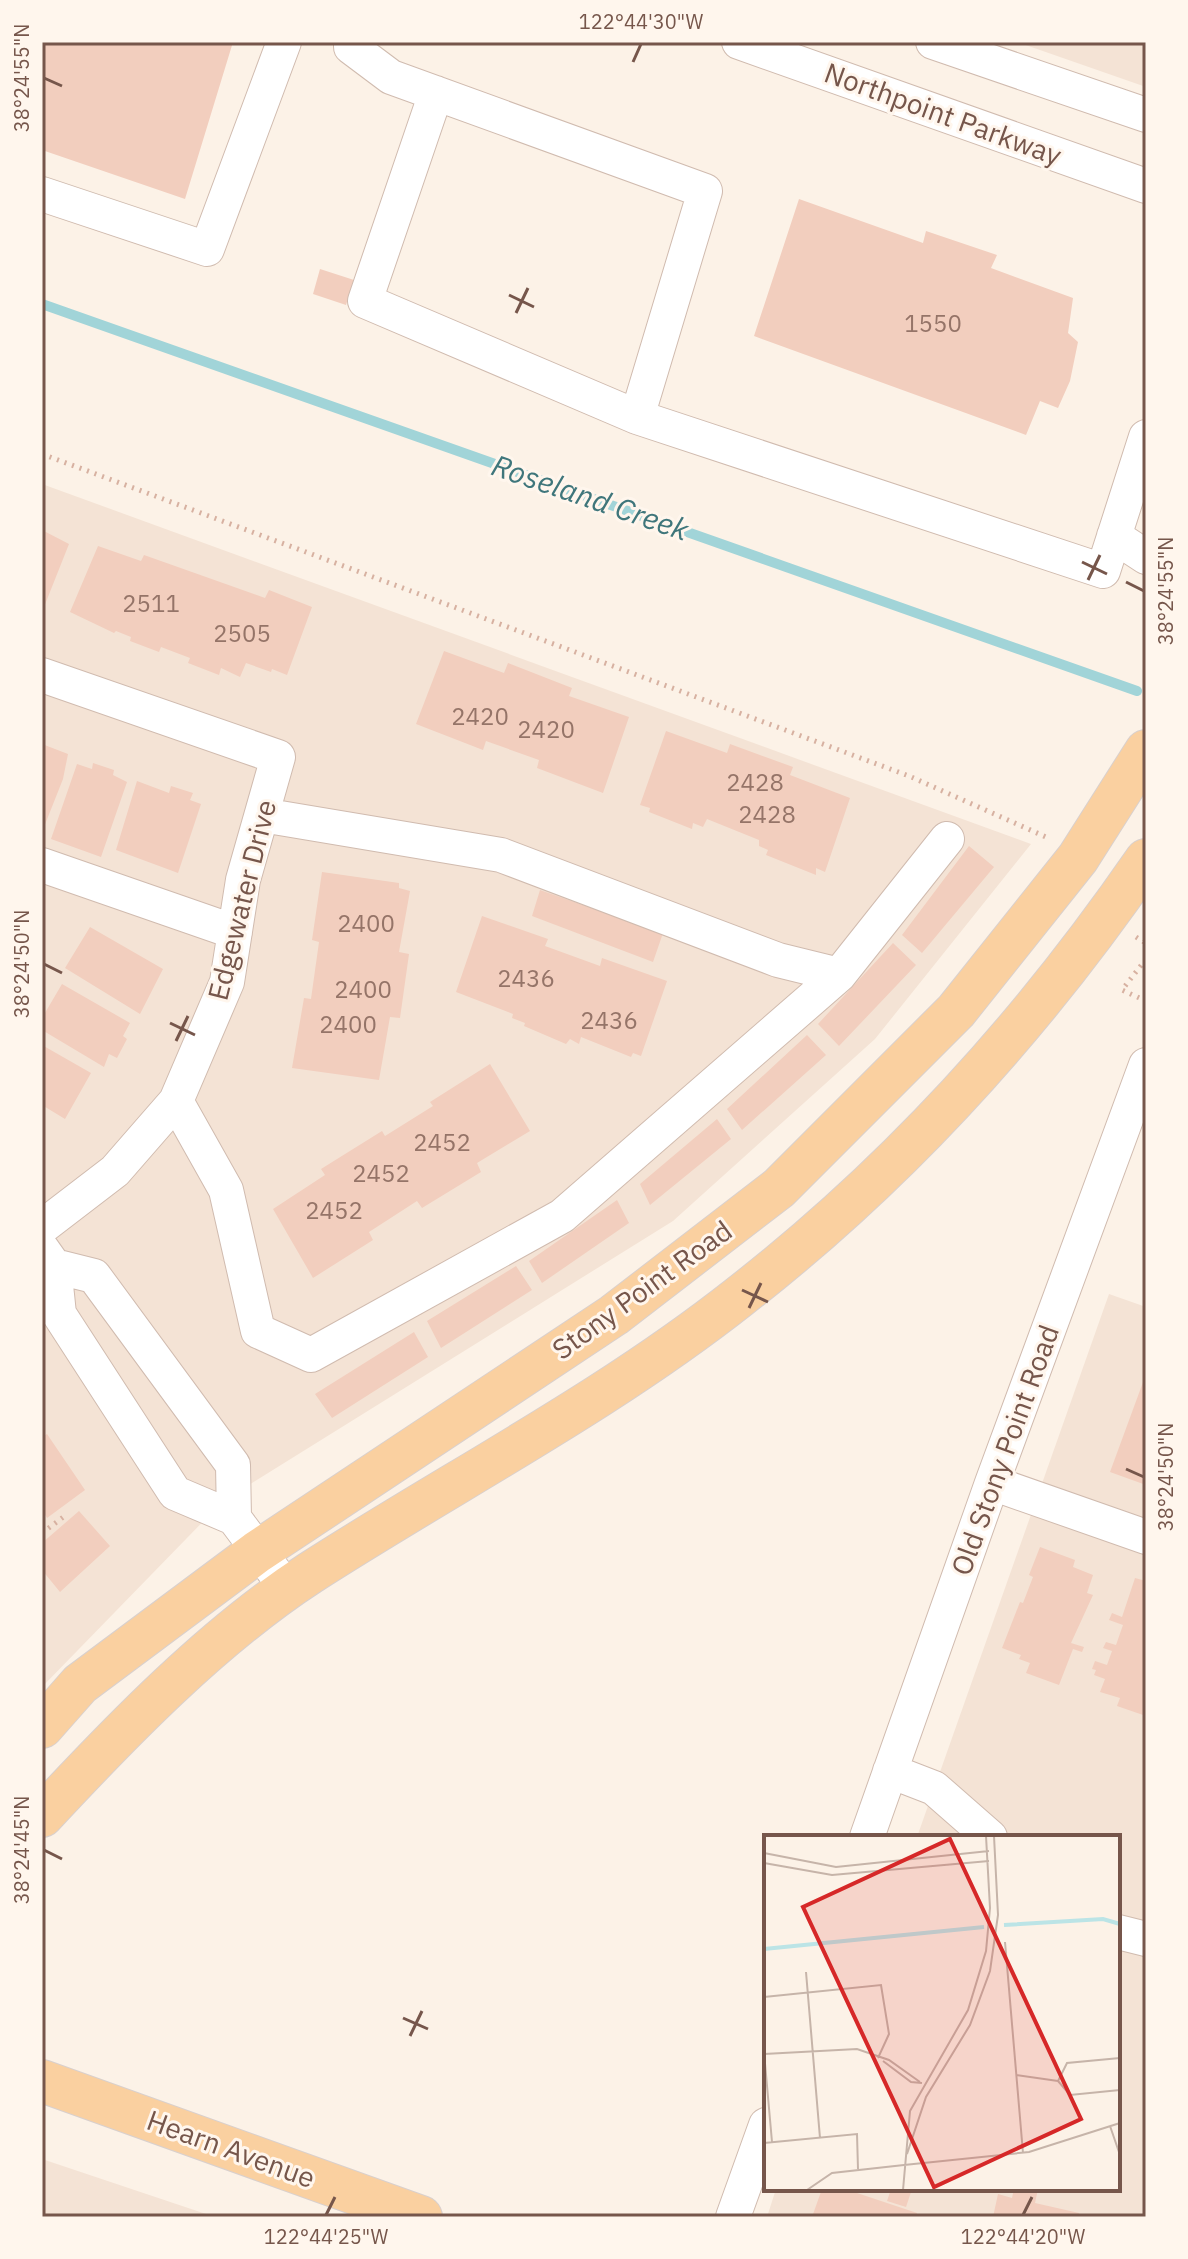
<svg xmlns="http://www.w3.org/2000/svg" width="1188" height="2259" viewBox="0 0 1188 2259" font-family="'IBM Plex Sans',sans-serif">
<rect width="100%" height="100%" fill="#fcf2e7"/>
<!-- residential -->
<path fill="#f4e3d5" d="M1017 42H1146V87Z
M42 484 1031 844 875 1039 673 1221 223 1501 42 1687Z
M1109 1294 1146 1307V2217H767L776 2189H1118V1837H917Z
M42 2159 215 2217H42Z"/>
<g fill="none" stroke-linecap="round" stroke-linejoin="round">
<!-- stream -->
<path stroke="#a1d4d8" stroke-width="10" d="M42 304 1137 691"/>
</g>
<!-- building -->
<path fill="#f2cebe" d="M42 42H233L185 199 42 150Z
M799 199 923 243 926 231 997 255 991 268 1073 298 1068 333 1078 342 1070 381 1058 408 1040 401 1026 435 754 336Z
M320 269 354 280 346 305 313 294Z
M42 530 69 544 42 612Z
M98 546 141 561 144 555 265 598 269 590 312 607 287 675 272 669 271 672 246 663 240 677 221 668 219 675 188 663 190 658 161 647 159 652 130 641 131 637 116 631 114 633 70 612Z
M444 651 504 673 508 663 572 688 569 696 629 717 603 793 537 768 539 760 486 741 483 750 416 724Z
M666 731 727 753 730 744 793 767 790 775 850 798 825 872 816 868V875L766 855 768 850 759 846V840L707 819 703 827 693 823 692 829 649 812 650 808 640 805Z
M42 744 68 754 63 779 42 832Z
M93 763 114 770 113 775 127 782 101 857 51 839 77 764 92 769Z
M137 781 169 793 171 786 193 793 190 800 201 804 178 873 116 850Z
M969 846 994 867 922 953 902 935Z
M322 872 399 883V888L410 891 399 952 409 954 400 1018 390 1017 379 1080 292 1068 304 998 311 999 319 942 312 940Z
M540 890 663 933 653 962 532 916Z
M482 916 548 939 545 946 600 966 602 958 667 981 641 1056 633 1053 631 1057 581 1037 579 1044 570 1039 566 1044 524 1026 525 1023 512 1018 513 1014 456 992Z
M90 927 163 969 140 1014 65 968Z
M893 943 916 965 839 1046 818 1024Z
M62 984 130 1023 123 1036 127 1039 117 1058 109 1054 104 1067 42 1030V1018Z
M807 1035 826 1055 742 1130 727 1109Z
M42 1045 91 1073 65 1119 42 1105Z
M490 1064 530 1131 477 1163 481 1172 422 1208 417 1201 369 1232 373 1240 313 1278 273 1209 325 1175 321 1169 382 1131 385 1136 433 1106 430 1102Z
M717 1119 731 1139 650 1205 640 1184Z
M617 1200 629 1223 542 1283 529 1261Z
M516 1266 532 1290 441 1348 427 1321Z
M414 1332 428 1357 332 1418 315 1394Z
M1146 1374V1485L1110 1472Z
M47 1434 85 1490 47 1518 42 1510V1437Z
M79 1511 110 1546 60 1592 42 1570V1543Z
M1040 1547 1075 1560 1073 1567 1093 1575 1087 1593 1093 1595 1071 1643 1084 1647 1082 1652 1073 1649 1059 1685 1026 1673 1030 1663 1019 1659 1021 1655 1002 1648 1020 1602 1023 1603 1033 1577 1029 1575Z
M1135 1578 1146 1581V1716L1117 1706 1120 1698 1100 1692 1105 1679 1094 1675 1096 1670 1092 1669 1095 1661 1107 1665 1112 1651 1103 1648 1106 1642 1116 1645 1123 1625 1109 1620 1112 1613 1122 1617Z
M822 2189H845L917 2213 916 2217H812Z
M891 2189H912L906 2207 887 2201Z
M1014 2189H1038L1035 2203 1079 2213 1078 2217H993L998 2194 1012 2198Z"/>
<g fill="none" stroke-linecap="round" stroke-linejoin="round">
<!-- minor casing -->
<g stroke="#d0bbaf" stroke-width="36">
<path id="minor" d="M351 42V47L391 77 705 191 637 417 1103 571 1146 437
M739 42 1146 186
M933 42 1146 115
M436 93 365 301 637 417
M42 194 207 249 284 42
M1114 536 1146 557
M42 675 278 757 243 880 227 982 176 1101 115 1171 42 1227
M262 815 501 855 778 960 839 975
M42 865 235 932
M176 1101 226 1190 258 1331 311 1355 562 1216 839 975 947 839
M42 1249 54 1266 59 1314 175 1493 234 1518 288 1590
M54 1266 94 1276 233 1465 234 1518
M992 1483 1146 1537
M890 1771 934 1788 990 1837
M867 1837 992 1483 1146 1065
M1118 1932 1146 1939
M733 2217 766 2125"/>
</g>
<!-- major casing -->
<g stroke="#d9d0cd" stroke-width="44">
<path id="major" d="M42 1727 80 1684 257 1552 614 1315 779 1188 956 1011 1078 858 1146 751
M42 1816C121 1731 213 1636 310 1573 453 1481 606 1402 739 1297 896 1175 1033 1024 1146 860
M42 2081 421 2217"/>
</g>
<!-- path -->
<path stroke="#d7b1a1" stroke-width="5" stroke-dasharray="2 6" stroke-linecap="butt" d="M42 454 909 776 1046 837
M1136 937 1144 942 1146 939
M1146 959 1122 990 1146 1001
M42 1533 66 1515"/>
<!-- minor -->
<use href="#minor" stroke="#fff" stroke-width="34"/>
<!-- major -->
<use href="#major" stroke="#fad0a0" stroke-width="42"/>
</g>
<!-- ticks -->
<path fill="none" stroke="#76564b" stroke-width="3" d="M633 62 641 44M44 78 62 86M509 295 534 307M516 313 528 288M1082 562 1107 574M1088 580 1100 555M1126 582 1144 591M44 964 62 973M170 1023 195 1035M176 1041 188 1016M742 1290 768 1302M749 1308 761 1283M1126 1469 1144 1477M44 1850 62 1859M403 2018 428 2029M410 2036 422 2011M326 2215 335 2197M1023 2215 1032 2197"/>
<g text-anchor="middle" stroke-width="6" stroke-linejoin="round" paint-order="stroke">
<!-- number labels -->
<g font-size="24" fill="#957468">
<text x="933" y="332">1550</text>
<text x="151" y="612">2511</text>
<text x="242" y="642">2505</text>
<text x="480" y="725">2420</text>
<text x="546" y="738">2420</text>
<text x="755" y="791">2428</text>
<text x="767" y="823">2428</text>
<text x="366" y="932">2400</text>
<text x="526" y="987">2436</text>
<text x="363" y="998">2400</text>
<text x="609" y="1029">2436</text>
<text x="348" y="1033">2400</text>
<text x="442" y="1151">2452</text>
<text x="381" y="1182">2452</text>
<text x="334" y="1219">2452</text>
</g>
<!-- street labels -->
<g font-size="28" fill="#76564b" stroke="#fff6ed">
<text transform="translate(943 114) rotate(20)" y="10">Northpoint Parkway</text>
<text transform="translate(242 900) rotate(-76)" y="10">Edgewater Drive</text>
<text transform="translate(642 1290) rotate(-36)" y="10">Stony Point Road</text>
<text transform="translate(1005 1450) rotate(-70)" y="10">Old Stony Point Road</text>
<text transform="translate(231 2149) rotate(20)" y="10">Hearn Avenue</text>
</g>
<!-- water labels -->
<g font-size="30" font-style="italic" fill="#3f767b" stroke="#fff6ed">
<text transform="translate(590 498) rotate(19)" y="10">Roseland Creek</text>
</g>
</g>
<!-- overview -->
<g transform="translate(764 1835)">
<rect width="356" height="356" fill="#fcf2e7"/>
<path fill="none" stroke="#bbe4e6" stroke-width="4" d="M240 90 339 84 356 89M0 114 220 92"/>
<path fill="none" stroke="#c6b4a9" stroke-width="2" d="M0 18 72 32 225 16M0 28 68 40 225 26M241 107 259 318M42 137 56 303M0 162 117 150 125 199 114 223M0 217 8 307M0 219 93 214 125 225 156 247M356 223 303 228 294 246 306 260 356 255M119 226 147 247 158 248M252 240 294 246M346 291 356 320M0 308 93 299 94 334M143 319 162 262 206 190 226 136 234 80 230 1M140 330 265 317 356 288M43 355 68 338 140 330M139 355 146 276 204 175 222 116 226 73 222 1"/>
<path fill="#d62828" fill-opacity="0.15" stroke="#d62828" stroke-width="4" d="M186 4 317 284 170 352 39 72Z"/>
<rect width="356" height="356" fill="none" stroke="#76564b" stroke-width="4"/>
</g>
<!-- border -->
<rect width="1188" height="2259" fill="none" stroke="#fff6ed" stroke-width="88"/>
<rect x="44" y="44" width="1100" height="2171" fill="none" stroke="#76564b" stroke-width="3"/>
<g font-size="20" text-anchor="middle" fill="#76564b">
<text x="641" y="29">122°44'30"W</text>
<text transform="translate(22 78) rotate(-90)" y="7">38°24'55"N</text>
<text transform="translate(1166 591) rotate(-90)" y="7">38°24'55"N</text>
<text transform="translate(22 964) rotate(-90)" y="7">38°24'50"N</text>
<text transform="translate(1166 1477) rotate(-90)" y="7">38°24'50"N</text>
<text transform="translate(22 1850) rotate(-90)" y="7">38°24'45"N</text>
<text x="326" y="2244">122°44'25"W</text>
<text x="1023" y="2244">122°44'20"W</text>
</g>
</svg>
